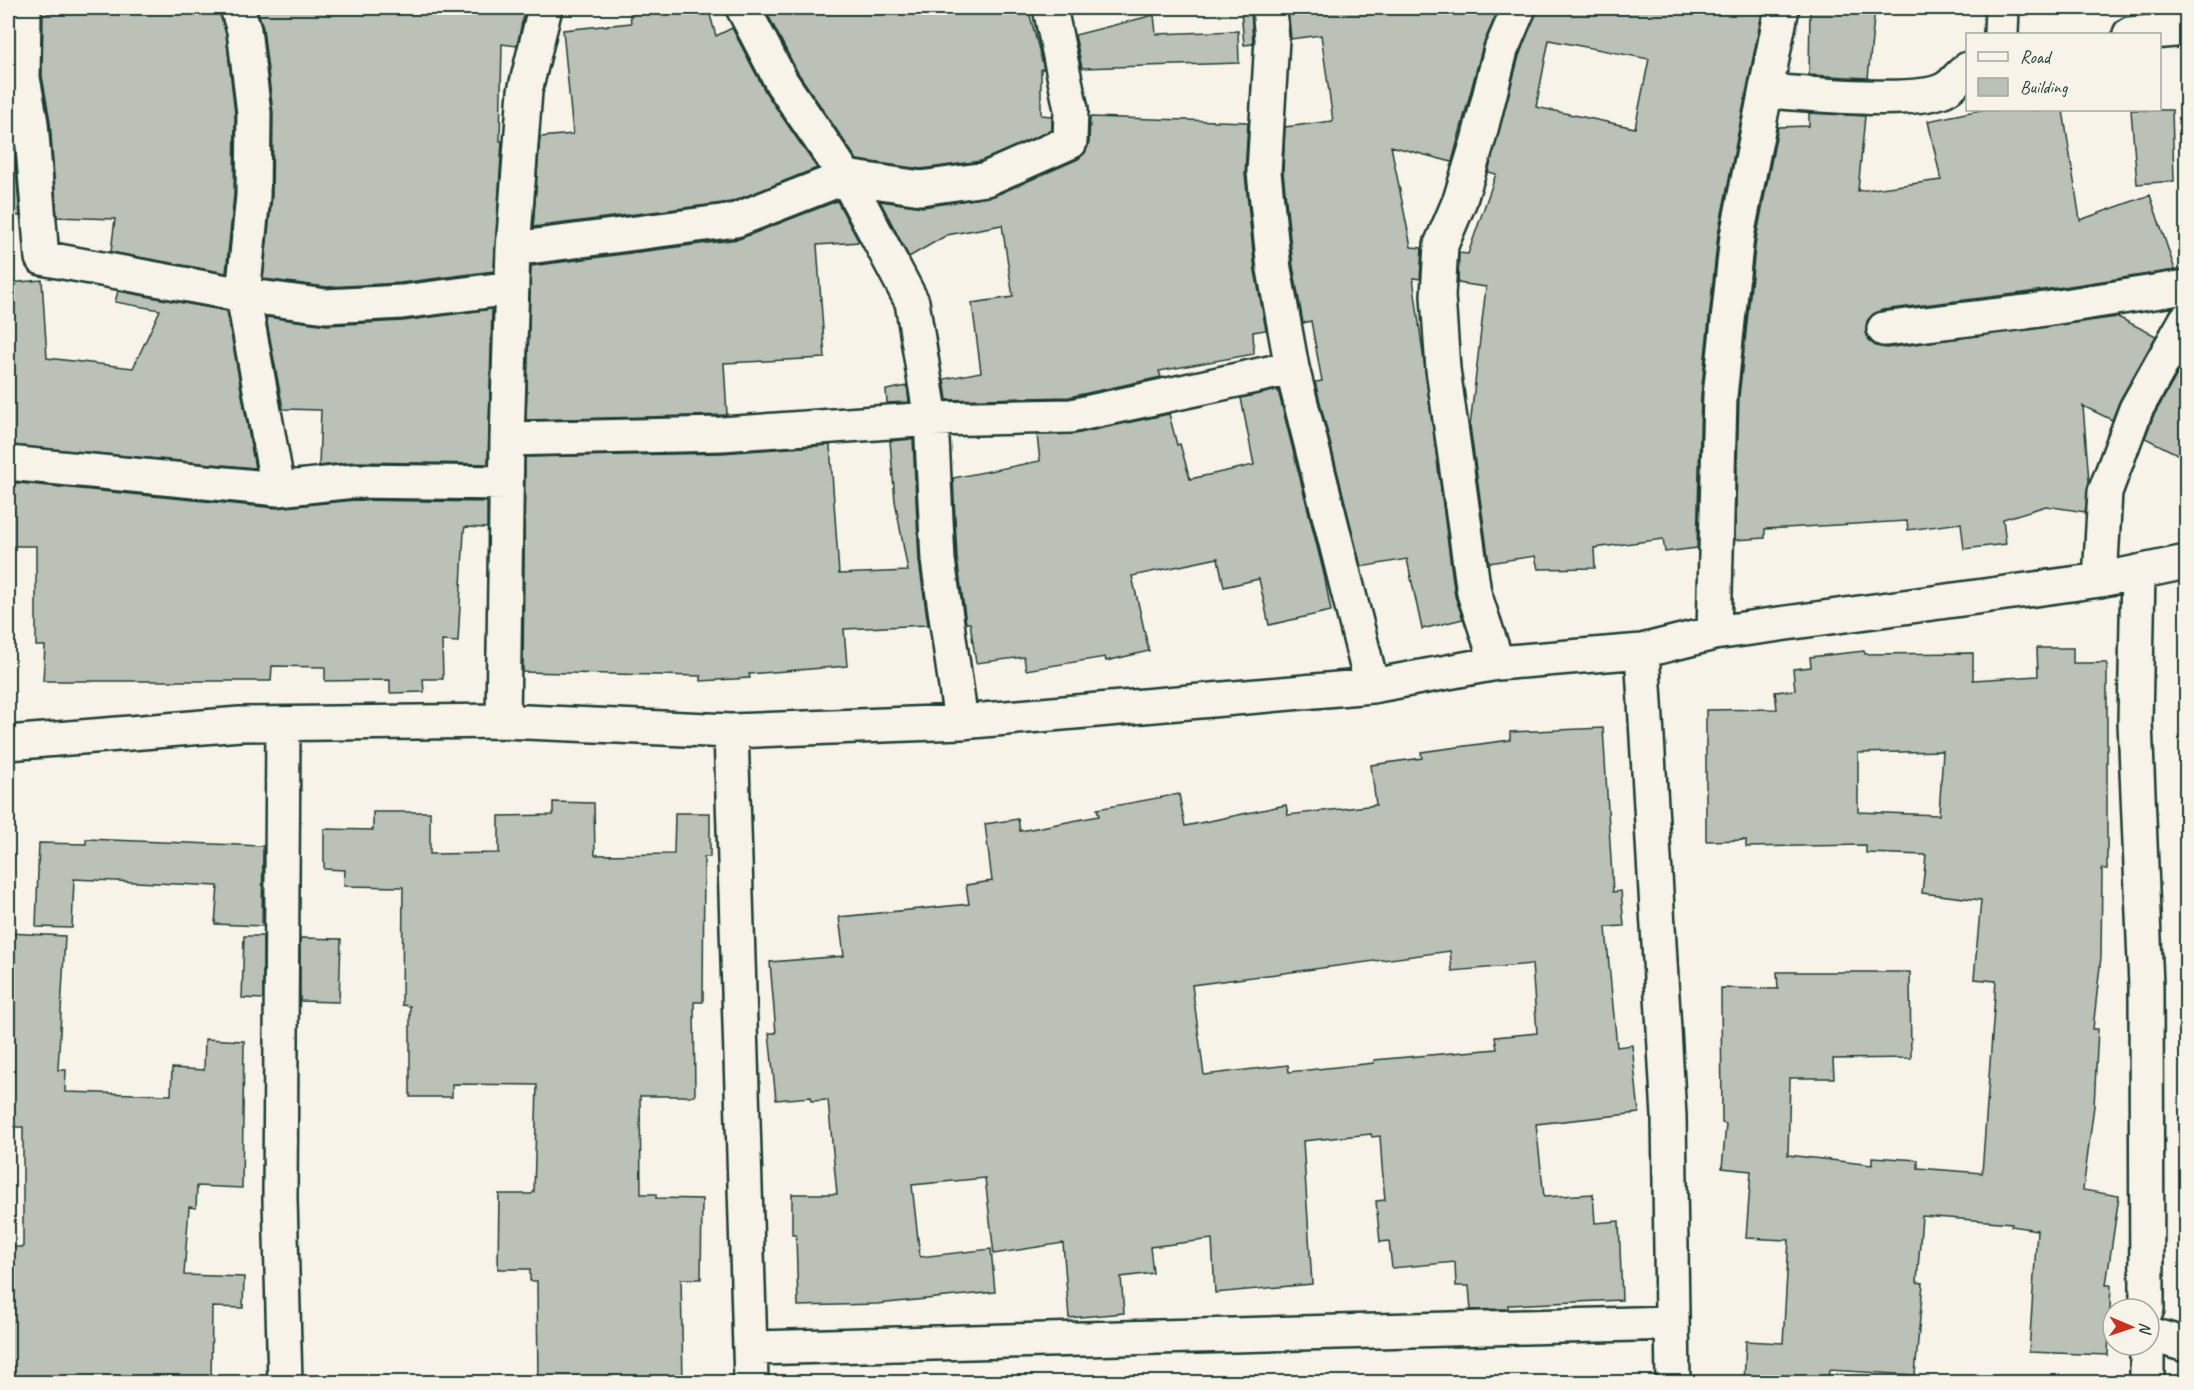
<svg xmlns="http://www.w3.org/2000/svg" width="2194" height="1390" viewBox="0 0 2194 1390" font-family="Caveat,sans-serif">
<rect width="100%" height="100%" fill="#f7f3e8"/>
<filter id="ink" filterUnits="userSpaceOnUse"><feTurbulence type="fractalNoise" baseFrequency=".0167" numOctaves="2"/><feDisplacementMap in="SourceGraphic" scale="12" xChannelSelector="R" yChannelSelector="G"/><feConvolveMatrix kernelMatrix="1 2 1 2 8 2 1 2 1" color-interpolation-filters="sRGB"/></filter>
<g filter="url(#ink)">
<!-- building -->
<path fill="#bbc1b6" stroke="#1f3d34" stroke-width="1.5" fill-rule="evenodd" d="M72 8H219L226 34 235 114 234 195 226 273 111 252 115 219 57 217 50 121 42 76 43 15Z
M257 8H525L517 46 502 44 500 141H502L494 271 400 283 327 287 263 279 272 196 273 113 263 28Z
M665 8H708L716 36 732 28 766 93 817 168 731 202 533 227 540 137 573 134 563 30 631 23 630 14Z
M778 8H1028L1044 69H1041V115L1052 116V130L981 161 921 169 857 160 798 73 767 13Z
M1251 8 1253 44 1244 45 1241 9Z
M1288 8H1499L1483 45 1452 162 1391 146 1411 247 1422 248 1420 279 1413 278 1455 596 1463 619 1422 629 1407 559 1361 567 1315 382 1322 381 1311 321 1303 323 1293 266 1283 172 1285 127 1333 121 1321 35 1291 39Z
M1537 8H1763L1718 234 1701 395 1697 548 1665 552 1663 539 1594 548 1595 568 1538 569 1535 556 1489 563 1470 426 1486 287 1458 283 1459 253 1468 254 1496 174 1488 172 1519 56ZM1549 40 1649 59 1635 128 1536 107Z
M1810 8H1875L1868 78 1809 75Z
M1154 15 1156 34 1238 31 1239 63 1082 68 1075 35Z
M8 98 12 125 20 216 14 215 11 147H8Z
M1980 110H2063L2080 220 2150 195 2175 270 2023 293 1882 310 1873 314 1867 321 1866 332 1869 341 1876 346 1886 348 2118 317 2156 336 2120 400 2112 420 2083 406 2089 481 2085 512 2046 506 2003 519 2006 544 1964 549 1961 523 1908 530 1907 521 1765 529V538L1735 540 1739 397 1756 239 1778 127 1809 126V113L1865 116 1858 191 1941 180 1928 121Z
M2131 110H2172L2174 181 2137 184Z
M1090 117 1248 122 1245 174 1255 271 1266 330 1253 332 1254 354 1159 371 1161 377 1069 397 947 400 944 379 981 372 972 303 1013 297 1002 225 947 235 909 257 880 201 923 207 994 196 1078 159 1085 153 1089 143Z
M837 201 859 242 817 245 825 358 724 363 727 415 526 420 531 266 739 239Z
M42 280 47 358 133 368 160 310 115 302 118 291 227 311 255 468 8 445V353L11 354 8 283Z
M492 309 488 464 354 462 319 466 321 410 283 409 266 317 327 325 403 321Z
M2187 357V459L2145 438 2153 417Z
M907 386 909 402 887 403 886 390Z
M1278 390 1324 574 1331 611 1269 625 1259 579 1224 587 1218 558 1132 576 1149 651 1106 661 1105 657 1026 670 1024 657 976 663 970 623H966L957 558 953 478 1040 461 1037 435 1075 434 1169 414 1177 445 1180 444 1190 479 1254 465 1241 398Z
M913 439 919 561 928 625 844 629 847 666 749 674 750 678 701 681V676L523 672 525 457 722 453 830 445 839 574 908 571 895 501 890 441Z
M8 482 276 508 355 500 487 502V528L465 527 464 531 458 642 442 641 443 679H423L424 692 390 693V680L325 681V667L272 666 271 681H43L45 646H36V546H8Z
M2037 648H2073V663H2107V869H2102L2101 957 2093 1029H2098L2094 1106 2083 1190 2119 1196 2106 1285H2111L2108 1355 2029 1352 2037 1230 2011 1226 2012 1223 1922 1216 1917 1282 1923 1283 1915 1375 1829 1370 1828 1383H1744L1746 1341 1783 1343 1789 1240 1746 1238 1751 1171 1722 1168 1726 1124 1722 1123 1721 988 1778 989 1777 972H1910L1911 1058 1833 1059 1834 1078H1790L1788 1155 1872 1165V1157L1918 1160V1168L1982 1173 1996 981 1974 979 1981 900 1922 893 1926 855 1866 853V845L1746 847V840L1706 841V710L1777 709 1775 692 1795 690 1793 669 1811 667 1810 657 1864 651 1865 654 1973 653V680L2038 676ZM1943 751 1939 815 1858 812V753Z
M1603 728 1613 892 1621 891 1624 926 1606 927 1609 965 1617 1047 1632 1045 1639 1113 1536 1124 1544 1197 1593 1194 1595 1223 1619 1221 1622 1300 1508 1305V1309L1471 1310 1469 1286H1456L1455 1262 1392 1268 1389 1241 1380 1242 1376 1201 1385 1200 1382 1166 1380 1136 1372 1137 1371 1134 1303 1141 1312 1284 1215 1293 1212 1239 1150 1247 1153 1273 1121 1277 1124 1313 1069 1318 1063 1243 994 1254 985 1178 912 1185 920 1257 991 1249 995 1292 877 1304 798 1306 796 1234H792V1194H837L828 1100 811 1101V1097L776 1100 769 1033H776L770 962 844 956 839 917 969 904 966 885 992 881 985 824 1018 819 1020 831 1099 816 1097 809 1179 794 1185 826 1286 805 1288 815 1376 805 1371 765 1422 758 1421 752 1510 740V732ZM1450 951 1452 971 1532 964 1537 1033 1495 1037 1497 1049 1374 1060V1063L1289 1072 1288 1065 1204 1075 1192 985Z
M553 802 594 803 595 855 674 854 675 813H710V857H704L703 1002H694L695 1096H640L641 1194H656V1198L702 1199 701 1279H681L683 1383H538L537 1281H530V1269H498L499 1194H531L534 1192 537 1085 452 1084V1097H410V1006L402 1005 403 887 344 886 345 870 324 869V829L373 830V812H430V854L499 853V816L553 815Z
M86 839 263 846 262 926 215 924 218 886 74 879 72 928 36 927 39 843 86 844Z
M8 933 65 936 58 1070H66L65 1092 171 1095 172 1068 204 1070 205 1039 244 1041 242 1188 197 1186 196 1208 189 1207 184 1275 244 1277 243 1308 212 1307 211 1383H8V1247H23V1127H8Z
M244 936H263V999L242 998Z
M300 938 341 939 339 1002 300 1001Z"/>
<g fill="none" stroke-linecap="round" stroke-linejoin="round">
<!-- street casing -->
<g stroke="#1f3d34" stroke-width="38">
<path id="street" d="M24 8 23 78 31 123 42 258 243 295 326 306 402 302 512 288
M237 8 244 30 254 113 253 196 243 295 278 489
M743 8 782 83 846 177 912 302 931 419 938 560 961 722
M1269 8 1272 39 1264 172 1274 269 1292 368 1372 686
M2001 34 2002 8
M2130 34 2186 29
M1766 91C1802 93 1920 106 1947 88 1955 83 1960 74 1968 69
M513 249 736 220 846 177 921 188 986 179 1070 142 1071 109 1050 8
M1884 329 2026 312 2186 287
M507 439 722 434 931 419 1071 416 1292 368
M8 463 278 489 354 481 506 483
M2138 572 2135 722 2146 986 2147 1309
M2100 580 2105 492 2136 409 2186 320
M1714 633 1720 396 1737 236 1782 8
M1642 651 1669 1116 1673 1382
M1497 663 1474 593 1443 369 1438 296 1441 245 1460 200 1478 141 1501 50 1519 8
M503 721 507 439 513 249 525 91 545 8
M283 725 280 1199 285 1382
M731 731 751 1382
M8 743 240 724 503 721 731 731 961 722 1372 686 1497 663 1642 651 1714 633 2100 580 2186 562
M2149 1334 2186 1345
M2147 1345V1382
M752 1348 1672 1323"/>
</g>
<!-- street -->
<use href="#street" stroke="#f7f3e8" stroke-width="33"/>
</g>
</g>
<!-- margin -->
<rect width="2194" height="1390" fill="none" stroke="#f7f3e8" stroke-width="30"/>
<rect x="15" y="15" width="2164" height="1360" fill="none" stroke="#1f3d34" stroke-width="2" filter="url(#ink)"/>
<!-- legend -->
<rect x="1966" y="33" width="195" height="78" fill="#f7f3e8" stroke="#a1aaa0" stroke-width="1.5"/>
<rect x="1978" y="52" width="30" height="9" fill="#f7f3e8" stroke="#a1aaa0" stroke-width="1.5"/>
<text x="2020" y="63" font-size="18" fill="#1f3d34">Road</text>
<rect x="1978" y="78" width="30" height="18" fill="#bbc1b6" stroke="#a1aaa0" stroke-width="1.5"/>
<text x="2020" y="93" font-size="18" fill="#1f3d34">Building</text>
<!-- north arrow -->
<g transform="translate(2131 1327) rotate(92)"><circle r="28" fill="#f7f3e8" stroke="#a1aaa0" stroke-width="1.5"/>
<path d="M0-4.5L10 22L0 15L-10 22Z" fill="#c8321e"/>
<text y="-9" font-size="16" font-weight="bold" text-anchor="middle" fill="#1f3d34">N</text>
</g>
</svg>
